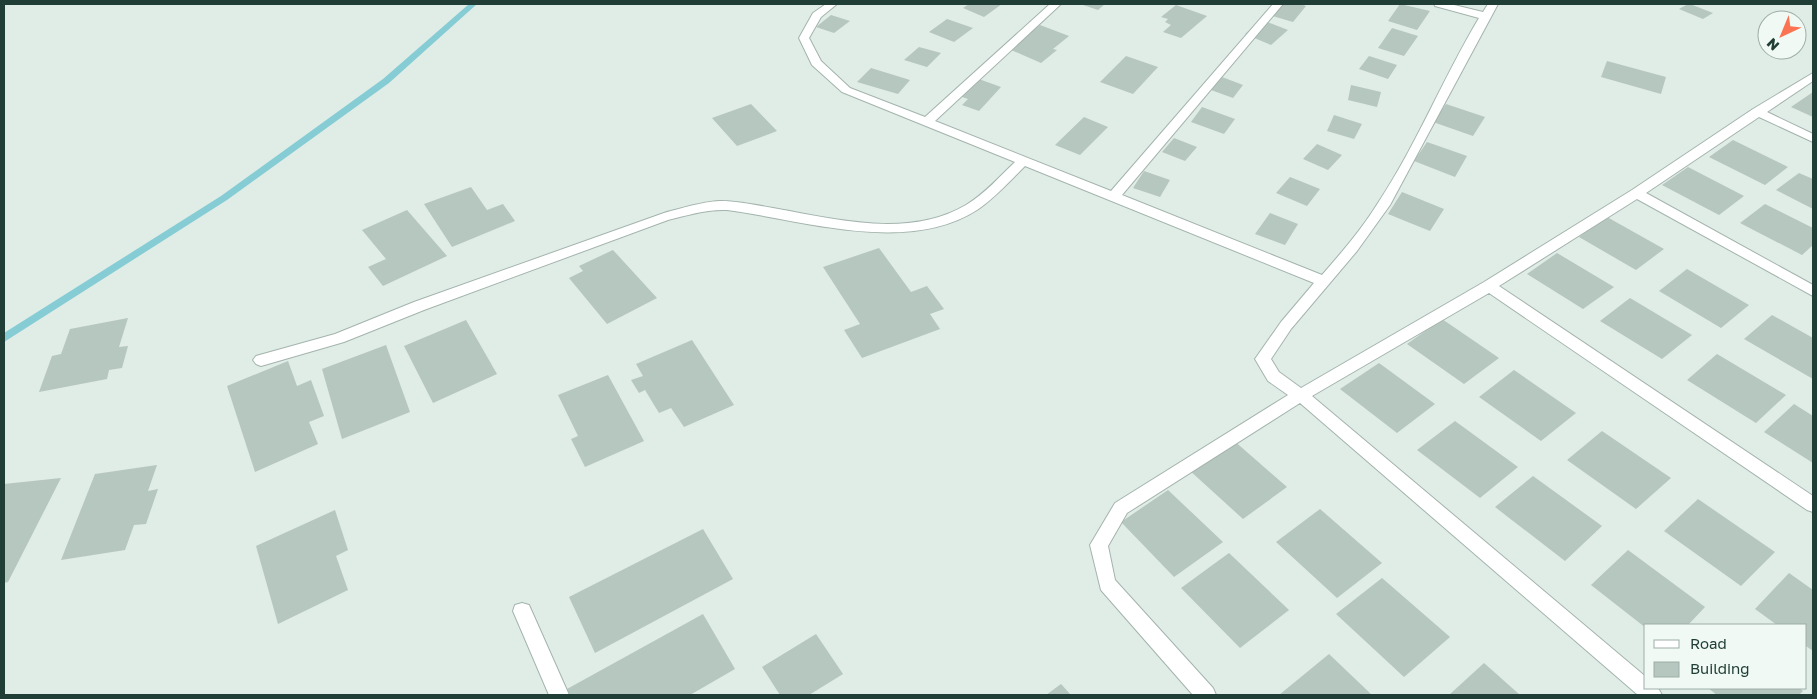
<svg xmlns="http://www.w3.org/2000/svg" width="1817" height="699" viewBox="0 0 1817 699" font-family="'Golos Text',sans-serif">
<rect width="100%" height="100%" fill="#e0ece6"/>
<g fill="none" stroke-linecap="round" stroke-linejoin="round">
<!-- stream -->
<path fill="#85ccd5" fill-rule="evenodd" d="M469 4H477L389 83 227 200 4 342V333L221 196 383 79Z"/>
</g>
<!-- building -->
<path fill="#b6c7bf" d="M969 4H1002L984 17 963 8Z
M1080 4H1105L1098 10Z
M1278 4H1300L1306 6 1293 22 1269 15Z
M1400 4 1430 11 1417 30 1388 21Z
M1688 4H1690L1713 13 1703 19 1679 9Z
M1176 5 1207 16 1181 38 1163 32 1171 25 1165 22 1168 19 1161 17Z
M831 15 850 21 834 33 816 27Z
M947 19 973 28 954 42 929 32Z
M1262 20 1288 30 1271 45 1245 34Z
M1040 25 1069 36 1053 49 1057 50 1041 63 1009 49Z
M1392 28 1418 36 1404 56 1378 48Z
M919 47 941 53 927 67 904 60Z
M1126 56 1158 67 1133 94 1100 82Z
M1369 56 1397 65 1388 79 1359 69Z
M1607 61 1666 77 1661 94 1601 77Z
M871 68 910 80 898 94 857 82Z
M1222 77 1243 85 1233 98 1211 90Z
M976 78 1001 87 979 111 962 105 968 99 959 96Z
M1351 85 1381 92 1377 107 1348 100Z
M1813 92V117L1791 107Z
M751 104 777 131 737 146 712 118Z
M1446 104 1485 117 1473 136 1433 122Z
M1202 107 1235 119 1224 134 1191 122Z
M1334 115 1362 124 1354 139 1327 131Z
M1084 117 1108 127 1080 155 1055 145Z
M1174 138 1197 147 1185 161 1162 152Z
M1733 140 1788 167 1765 185 1709 157Z
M1427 142 1467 156 1455 177 1414 161Z
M1317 144 1342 155 1328 170 1303 159Z
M1688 167 1744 196 1719 215 1662 185Z
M1144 171 1170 180 1160 197 1133 188Z
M1799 173 1813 179V209L1776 190Z
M1290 177 1320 189 1307 206 1276 193Z
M471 187 487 210 503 204 515 221 452 247 424 204Z
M1402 192 1444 209 1430 231 1388 214Z
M1765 204 1813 228V245L1802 255 1740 223Z
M407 210 447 256 383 286 368 267 386 259 362 230Z
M1270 213 1298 224 1285 245 1255 234Z
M1607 217 1664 249 1636 270 1579 237Z
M879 248 911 292 927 286 944 309 930 314 940 329 862 358 844 330 860 324 823 267Z
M613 250 657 298 607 324 569 278 583 271 579 266Z
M1557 253 1614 287 1583 309 1527 274Z
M1687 269 1749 305 1721 328 1659 291Z
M1630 298 1692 335 1662 359 1600 321Z
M1772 315 1813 338V379L1744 339Z
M128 318 119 347 128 346 122 368 109 370 107 379 39 392 52 356 61 354 70 329Z
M1442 319 1499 358 1464 384 1407 344Z
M466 320 497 374 433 403 404 346Z
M692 340 734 405 684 427 671 408 659 413 645 390 639 393 631 380 643 376 636 364Z
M386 345 410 412 342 439 322 369Z
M1717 354 1786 395 1756 423 1687 380Z
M288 361 297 386 311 380 324 416 309 422 318 444 255 472 227 386Z
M1379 363 1435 404 1397 433 1340 389Z
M1514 370 1576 413 1541 441 1479 397Z
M608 375 644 441 585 467 571 439 578 436 558 395Z
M1794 404 1813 416V463L1764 432Z
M1455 421 1518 467 1480 498 1417 450Z
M1602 431 1671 478 1636 509 1567 460Z
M1232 439 1287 487 1243 519 1188 469Z
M157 465 148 491 158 489 146 524 134 525 125 550 61 560 95 474Z
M1533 476 1602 526 1565 561 1495 507Z
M61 478 8 582 4 583V484Z
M1168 490 1223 542 1174 577 1121 522Z
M1698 499 1775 552 1741 586 1664 531Z
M1320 509 1382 563 1337 598 1276 542Z
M335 510 348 550 336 556 348 590 278 624 256 546Z
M703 529 733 579 595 653 569 597Z
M1628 550 1705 607 1688 625H1646V628L1591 585Z
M1229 553 1289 610 1240 648 1181 588Z
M1789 573 1813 590V651L1806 646V625H1777L1755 609Z
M1382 578 1450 637 1404 677 1336 614Z
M703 614 735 669 690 695H570L567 689Z
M816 634 843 674 809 695H780L762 667Z
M1329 654 1372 695H1279Z
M1484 663 1520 695H1449Z
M1061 684 1071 695H1046Z
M1708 688H1799L1803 691 1799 695H1717Z"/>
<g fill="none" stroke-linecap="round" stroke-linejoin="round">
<!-- street casing -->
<g stroke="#a3b4ad" stroke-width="2">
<path id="street" d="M826 4H837L821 17 809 38 821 61 850 88 925 117 1050 4H1061L935 121 1111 191 1273 4H1283L1122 195 1322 275C1342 252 1362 229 1378 203 1417 144 1443 78 1479 18L1435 6 1434 4H1450L1483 12 1488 4H1498L1390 205 1357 251 1291 329 1271 359 1279 372 1301 388 1484 282 1632 190 1753 109 1813 73V81L1767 112 1813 134V142L1759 117 1646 193 1813 285V296L1637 199 1499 286 1813 496V512L1807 510 1489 293 1312 396 1646 677V688H1658L1662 695H1638L1300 403 1127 513 1108 546 1115 580 1213 688 1216 695H1193L1101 590 1090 545 1115 503 1288 395 1268 381 1255 359 1281 322 1314 283 1025 166C1010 181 995 198 977 210 907 255 803 220 727 210 707 209 688 215 668 220L424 310 344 342 261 366 256 364 253 360 256 356 335 334 414 302 664 213C682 208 701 202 720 201 737 201 756 205 773 208 835 219 908 239 966 205 985 194 1000 176 1015 162L842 92 812 65 799 38 813 13Z
M522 603 529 605 569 695H549L513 611 515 605Z"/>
</g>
<!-- street -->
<use href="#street" fill="#fff" fill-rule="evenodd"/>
</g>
<!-- border -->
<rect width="1817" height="699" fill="none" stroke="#203e35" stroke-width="10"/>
<!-- legend -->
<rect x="1644" y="624" width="162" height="65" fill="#f1f9f5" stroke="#9daea8"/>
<rect x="1654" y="640" width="25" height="8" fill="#ffffff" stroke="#9daea8"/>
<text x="1690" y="649" font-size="15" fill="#203e35">Road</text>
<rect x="1654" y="662" width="25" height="15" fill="#b6c7bf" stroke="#9daea8"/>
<text x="1690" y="674" font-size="15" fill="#203e35">Building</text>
<!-- north arrow -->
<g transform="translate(1782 35) rotate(224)"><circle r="24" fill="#f1f9f5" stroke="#9daea8"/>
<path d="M0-4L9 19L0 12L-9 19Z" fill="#fb7350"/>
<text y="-8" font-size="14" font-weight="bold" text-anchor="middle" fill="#203e35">N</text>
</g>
</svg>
